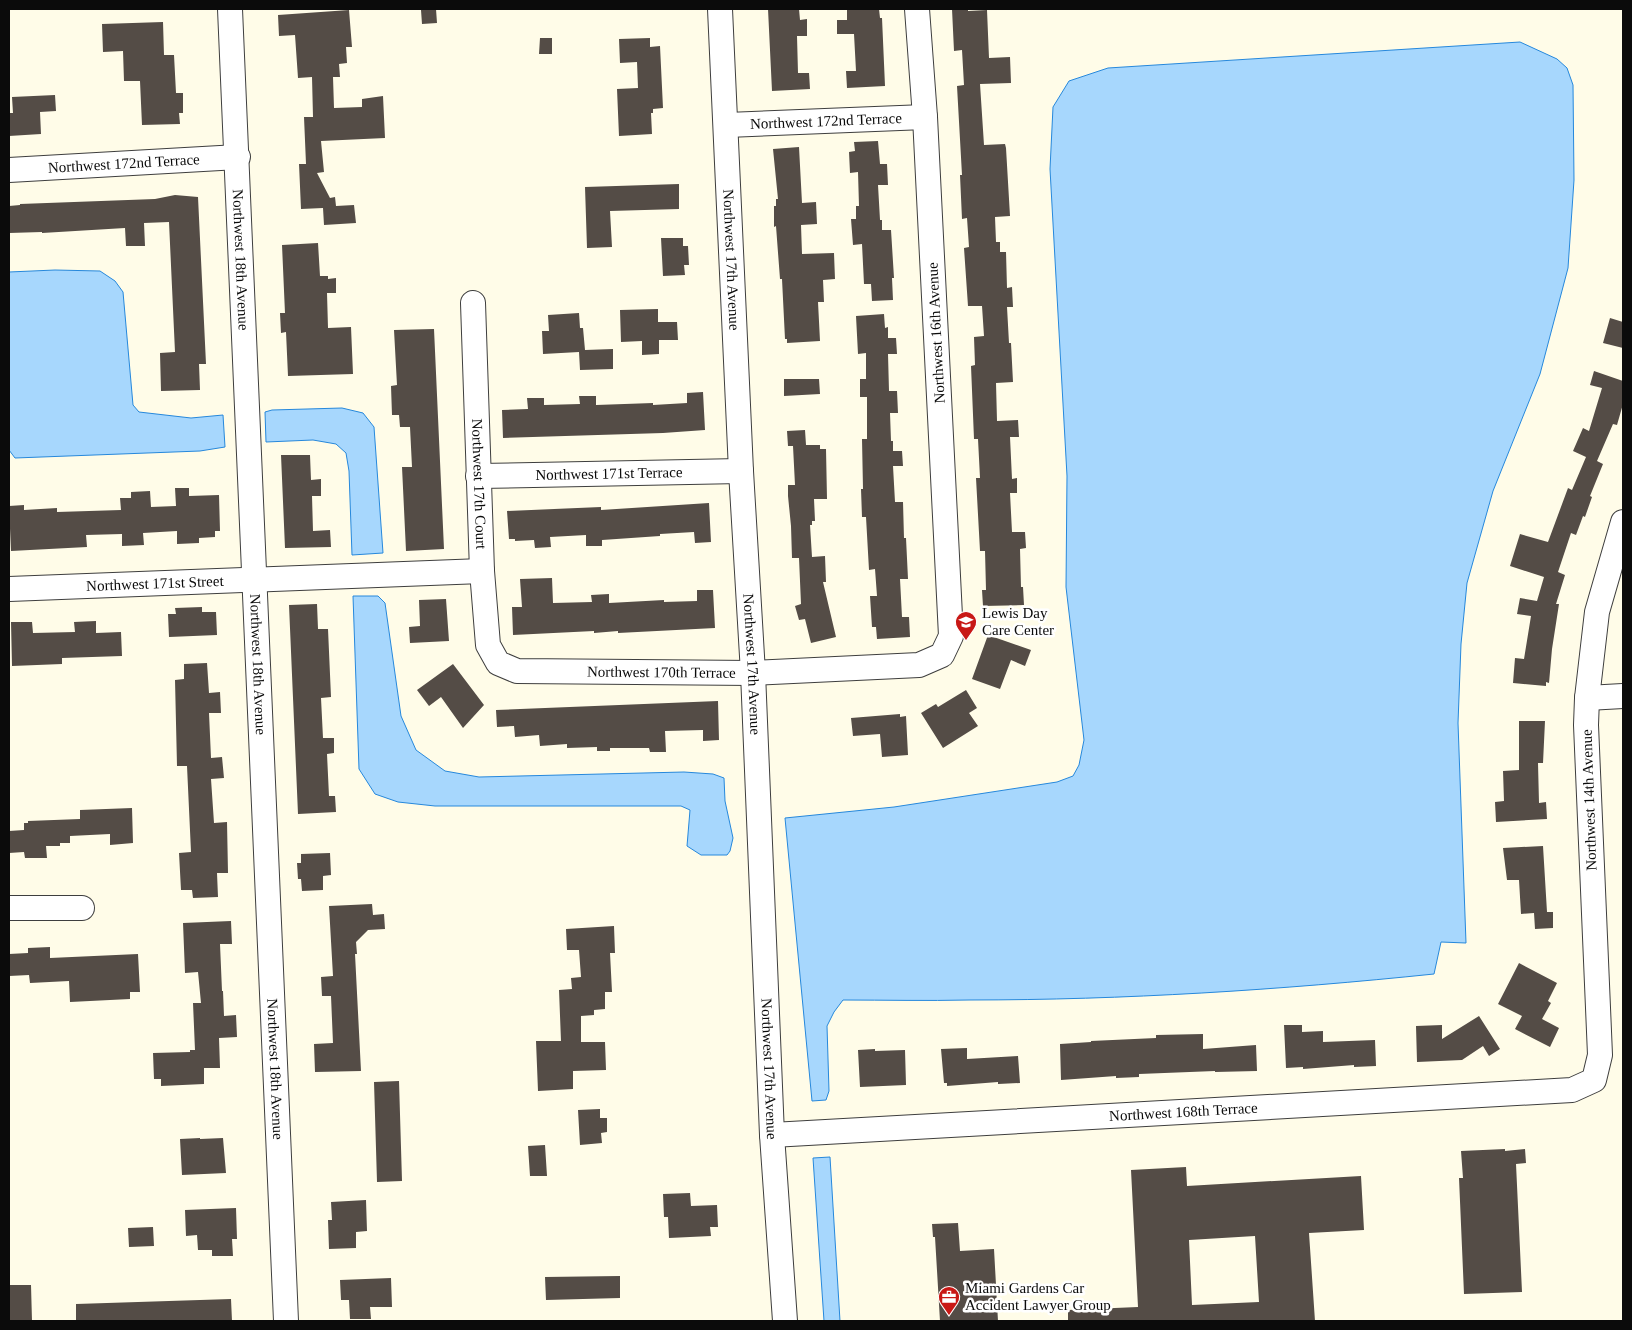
<svg xmlns="http://www.w3.org/2000/svg" width="1632" height="1330" viewBox="0 0 1632 1330" font-family="Georgia,serif">
<rect width="100%" height="100%" fill="#fffce8"/>
<!-- water -->
<path fill="#a7d7fd" stroke="#2688dc" d="M1520 42 1557 59 1567 68 1573 85 1574 180 1568 268 1540 374 1493 491 1467 583 1461 644 1458 723 1466 943 1441 942 1434 974C1280 990 1124 1000 969 1000 927 1001 885 1000 843 1000L834 1012 827 1026 829 1091 826 1100 812 1101 785 818 894 807 1057 782 1073 776 1079 765 1084 740 1066 587 1067 476 1050 169 1053 107 1069 81 1108 68Z
M55 270 100 271 115 281 123 292 133 405 139 412 191 418 223 415 225 447 200 451 15 458 9 450V272Z
M342 408 363 413 374 427 383 553 352 555 349 471 346 453 336 444 313 440 266 442 265 412 272 410Z
M353 596H378L385 603 401 716 416 750 445 771 479 777 684 772 713 774 724 778 725 801 733 838 730 851 727 855H701L687 846 690 810 681 806H435L398 802 375 794 359 769Z
M830 1157 840 1321H824L813 1158Z"/>
<!-- building -->
<path fill="#544c46" fill-rule="evenodd" d="M436 9 437 23 422 24 421 10Z
M768 9H799L800 20 807 19V36H797L798 73H809L810 89 772 91Z
M847 9H879L880 18H882L885 86 847 88 846 71H856L854 34H837V20H847Z
M952 9H968V11L987 10 989 58 1010 57 1011 83 980 84 984 145 1005 144 1006 148 1010 216 995 217 996 242H1000V252H1006L1007 288 1012 287 1013 307H1007L1009 343H1011L1013 382 996 383 997 421 1018 420 1019 437H1010L1012 479 1017 478V493H1010L1012 532H1025L1026 548 1020 549 1021 587H1023L1024 605 983 606 982 590H986L985 551H980L976 478H980L978 439H974L971 366 975 365 974 337 984 336 982 306H968L964 248 969 247 967 218 962 219 960 175H962L957 86 964 85 962 50 954 51Z
M349 10 352 47H346L347 63 339 64 340 77H333L334 108 362 107V99L383 96 385 138 321 141 324 172 317 173 330 198 335 197 336 206 354 205 356 223 324 225 323 208 301 209 299 164H306L304 117H313L312 77 298 78 295 35 279 36 278 15Z
M163 22 164 55H174L176 93H183V113H179L180 124 142 125 140 81H124L123 51 103 52 102 24Z
M540 38H552V54H539Z
M650 38V47L660 46 663 108 653 109V113H651L652 134 619 136 617 89 638 88 637 62 620 63 619 39Z
M55 95 56 111 40 112 41 134 9 136V113H13L12 97Z
M878 141 880 164H887L888 185H878L880 220H882V230H891L894 278H892L893 300 872 301 871 284H864L862 244 853 245 851 219H856V206H859L858 172 850 173 849 152 855 151 854 142Z
M799 147 802 203 816 202 817 224 801 225 802 254 834 253 835 279 823 280 824 302H818L820 341 787 343V339H785L782 279H780L776 226 774 227V206H776V199H778L773 149Z
M679 184V209L610 211 612 247 587 248 585 187Z
M175 195 198 197 206 364H199L200 390 161 391 160 353 175 352 169 222 144 223 145 246H126L125 228 42 233V232L9 233V206L20 205V204L155 199Z
M661 238H683V246H688L689 265H684L685 275 663 276Z
M318 243 320 276H328V279L336 278V293H327L328 328 351 327 353 374 288 376 286 332 281 333 280 313H285L282 245Z
M658 309V322H677L678 340H659V354L642 355V341L621 342 620 310Z
M579 313 580 328H583L585 350 613 349V369L580 370 579 352 543 354 542 331H549L548 315Z
M884 314 885 328 888 327V338H896L897 354H888L889 391H897L898 413H890L891 441H893V451H902L903 466H893L895 502H903L904 538H906L908 579H900L902 617H909L910 637 877 639 876 627H872L870 596H877L875 569 869 570 866 517H862L861 489H863L862 439H867V397H860V379H866V353L858 354 856 316Z
M1610 318 1623 322V348L1603 343Z
M434 329 444 549 406 551 402 467H412L410 427H400L399 415H392L391 386 397 385 394 330Z
M1594 371 1623 381V404L1617 425 1613 424 1597 461 1603 464 1590 496 1592 497 1585 517 1583 516 1576 535 1571 533 1558 572 1565 575 1556 604H1559L1552 649 1549 683 1546 682V686L1513 683 1515 658 1524 659 1531 616 1517 614 1520 598 1537 601 1544 577 1510 566 1520 534 1548 542 1568 488 1572 490 1586 457 1573 451 1583 428 1589 431 1602 388 1590 385Z
M784 379H819L820 394 784 396Z
M703 392 705 430 663 433 503 438 502 410 528 409 527 398H544V405L580 404 579 396H596V405L653 403V405L687 403V393Z
M805 430 806 445H820V449H826L827 499H814L815 521H812V525H810L812 557 825 556 826 582H823L836 637 811 643 805 619 799 620 795 606 801 604 799 558H792L791 526 788 496V485H795L793 446H788L787 431Z
M281 455H310L311 480 321 479V496H312L313 531 330 530 331 547 285 548Z
M175 488H189V496L219 495 220 531H215V537L199 538V543L177 544V531L143 533 144 545 122 546V534L86 535 87 547 11 551 9 506 24 505V510L57 508V512L121 510 120 498H131V492L150 491 151 507 176 506Z
M709 503 711 542 695 543 694 532 660 534V536L602 540V546H586V535L550 537 551 547 535 548 534 540 515 541V539H509L507 511 601 507V510Z
M552 578 553 603 592 602 591 595 609 594V603L664 600V602L697 601V590H713L715 628 618 633V631L594 633V631L513 635 512 607H522L520 579Z
M446 599 449 641 410 643 409 627 420 626 419 600Z
M317 604 318 629H328L331 697 321 698 323 738H334V753L327 754 329 796H335L336 812 298 814 289 605Z
M202 607V612H216L217 635 169 637 168 614H176L175 608Z
M96 621V633L121 632 122 656 62 658V664L12 666 11 622H32L33 633 75 632 74 622Z
M988 635 1031 650 1025 666 1011 660 1000 689 972 679Z
M207 663 209 693 220 692 221 713H209L211 758 222 757 224 778 211 779 214 823 227 822 228 873H217L218 897 193 898 192 890H181L179 853 191 852 187 766H177L175 680 184 679V664Z
M453 664 484 705 463 728 441 697 429 706 417 690Z
M966 690 977 708 969 713 978 726 943 748 921 713 936 704 938 707Z
M718 701 719 740 703 741V730L665 731 666 752H650L649 748H610V751H597V747L567 748V744L540 746 539 735 515 737 514 726 497 727 496 710Z
M900 714V717L906 716 908 755 882 757 880 734 853 736 851 718Z
M1519 721H1545L1543 763H1538L1539 803 1546 802 1547 819 1496 822 1495 802 1504 801 1503 771 1519 770Z
M132 808 133 843 110 845V834L70 836V843H60V846H46L47 858H25L24 852 9 853V831L24 830V823H28V821L80 819V810Z
M1543 846 1547 912H1553V928L1535 929 1534 913 1521 914 1519 880H1507L1503 848Z
M330 853 331 875 323 876V890L302 891 301 879H298L297 863H301V854Z
M372 904 373 915 384 914 385 929 368 930 356 942 357 954H355L361 1071 315 1072 314 1044 333 1043 331 996H322L321 977 333 976 329 906Z
M231 921 232 944H220L222 991H223L224 1016 236 1015 237 1037 219 1038 220 1068H204V1084L161 1086V1079H154L153 1053 190 1052V1050H195L193 1003H201L198 972 185 973 183 923Z
M614 926 615 953H610L612 992H605V1009L594 1010V1015L581 1016V1042H605L606 1070 573 1071V1089L538 1091 536 1041H561L559 990 572 989 571 978 581 977 579 950H567L566 929Z
M50 947V958L138 954 140 992H130V999L70 1002 69 981 30 983 29 975 9 976V954L28 953V948Z
M1519 963 1557 983 1548 1001 1551 1003 1542 1019 1559 1028 1550 1047 1515 1029 1522 1016 1498 1004Z
M1479 1016 1500 1049 1489 1056 1483 1046 1462 1060 1417 1062 1416 1026 1442 1025V1039Z
M1284 1025H1302V1032L1323 1031V1042L1375 1040 1376 1066 1354 1067V1065L1303 1069V1067L1286 1068Z
M1203 1034V1049L1256 1045 1257 1071 1215 1072V1071L1139 1074V1077L1116 1078V1076L1061 1080 1060 1044 1091 1042V1041L1156 1038V1035Z
M967 1048V1059L1018 1056 1020 1083 998 1084V1082L947 1086V1083H944L941 1049Z
M875 1049V1051L905 1050 906 1085 860 1087 858 1050Z
M399 1081 402 1181 377 1182 374 1082Z
M600 1109V1118H607V1132L601 1133 602 1143 580 1145 578 1110Z
M200 1138V1139L223 1138 226 1173 182 1175 180 1139Z
M545 1145 547 1176H530L528 1146Z
M1505 1149V1151L1525 1149 1526 1163 1516 1164 1522 1292 1464 1294 1459 1178H1463L1461 1151Z
M1186 1167 1187 1186 1361 1176 1364 1230 1309 1233 1315 1321H1068V1310L1138 1307 1131 1170ZM1255 1236 1259 1302 1192 1305 1189 1240Z
M690 1193 691 1206 717 1205 718 1227H710L711 1236 669 1238 668 1217H664L663 1194Z
M366 1200 367 1231 356 1232V1248L329 1249 328 1220H332L331 1202Z
M236 1208 237 1239H232L233 1256H212V1250H198L197 1235 186 1236 185 1210Z
M958 1223 960 1251 994 1249 998 1321H940L935 1237H933L932 1224Z
M153 1227 154 1246 129 1247 128 1228Z
M620 1276V1298L546 1300 545 1277Z
M391 1278 392 1307H370L371 1319H350L349 1300H341L340 1280Z
M9 1285H31L32 1321H9Z
M231 1299 232 1321H76V1304Z"/>
<g fill="none" stroke-linecap="round" stroke-linejoin="round">
<!-- minor casing -->
<g stroke="#3e3e3e" stroke-width="26">
<g id="minor">
<path id="s1" d="M230 9 286 1321"/>
<path id="s2" d="M720 9 741 471 753 673 772 1135 785 1321"/>
<path id="s3" d="M727 125 925 117"/>
<path id="s4" d="M9 170 238 157"/>
<path id="s5" d="M473 303 482 571 488 645 498 663 517 671 753 673 919 665 942 655 951 636 925 117 917 9"/>
<path id="s6" d="M478 476 741 471"/>
<path id="s7" d="M9 589 482 571"/>
<path d="M1587 698 1623 696"/>
<path d="M9 908H82"/>
<path id="s8" d="M772 1135 1572 1090 1594 1080 1600 1055 1586 725 1587 698 1597 612 1623 522"/>
</g>
</g>
<!-- minor -->
<use href="#minor" stroke="#fff" stroke-width="24"/>
</g>
<!-- icons -->
<defs>
<g id="school-pin" transform="scale(1.125)"><path d="M0 17L-7.5 6A9.5 9.5 0 1 1 7.5 6Z" fill="#c81815" stroke="#fff"/><path d="M0-5L7-2L0 1L-7-2ZM-4 1L0 2.5L4 1V4Q0 6-4 4Z" fill="#fff"/></g>
<g id="office-pin" transform="scale(1.125)"><path d="M0 17L-7.5 6A9.5 9.5 0 1 1 7.5 6Z" fill="#c81815" stroke="#fff"/><path d="M-6-3h4V-5.5h4V-3h4V5H-6ZM-1-4.5V-3h2v-1.5ZM-6 0V1H6V0Z" fill="#fff"/></g>
</defs>
<g fill-rule="evenodd">
<use href="#school-pin" x="966" y="622"/>
<use href="#office-pin" x="949" y="1297"/>
</g>
<g text-anchor="middle" stroke-width="5" stroke-linejoin="round" paint-order="stroke">
<!-- street labels -->
<g font-size="15" fill="#0b0b0b" stroke="#fff">
<text dy="5" stroke="none"><textPath href="#s3" startOffset="99">Northwest 172nd Terrace</textPath></text>
<text dy="5" stroke="none"><textPath href="#s4" startOffset="115">Northwest 172nd Terrace</textPath></text>
<text dy="5" stroke="none"><textPath href="#s1" startOffset="251">Northwest 18th Avenue</textPath></text>
<text dy="5" stroke="none"><textPath href="#s2" startOffset="251">Northwest 17th Avenue</textPath></text>
<text transform="translate(936 333) rotate(-93)" y="5">Northwest 16th Avenue</text>
<text dy="5" stroke="none"><textPath href="#s6" startOffset="131">Northwest 171st Terrace</textPath></text>
<text dy="5" stroke="none"><textPath href="#s5" startOffset="181">Northwest 17th Court</textPath></text>
<text dy="5" stroke="none"><textPath href="#s7" startOffset="146">Northwest 171st Street</textPath></text>
<text dy="5" stroke="none"><textPath href="#s1" startOffset="656">Northwest 18th Avenue</textPath></text>
<text dy="5" stroke="none"><textPath href="#s2" startOffset="656">Northwest 17th Avenue</textPath></text>
<text dy="5" stroke="none"><textPath href="#s5" startOffset="528">Northwest 170th Terrace</textPath></text>
<text transform="translate(1589 800) rotate(-92)" y="5">Northwest 14th Avenue</text>
<text dy="5" stroke="none"><textPath href="#s1" startOffset="1061">Northwest 18th Avenue</textPath></text>
<text dy="5" stroke="none"><textPath href="#s2" startOffset="1061">Northwest 17th Avenue</textPath></text>
<text dy="5" stroke="none"><textPath href="#s8" startOffset="412">Northwest 168th Terrace</textPath></text>
</g>
<!-- poi labels -->
<g font-size="15" fill="#0b0b0b" stroke="#fff" text-anchor="start">
<text x="982" y="618">Lewis Day<tspan x="982" dy="17">Care Center</tspan></text>
<text x="965" y="1293">Miami Gardens Car<tspan x="965" dy="17">Accident Lawyer Group</tspan></text>
</g>
</g>
<!-- border -->
<rect width="1632" height="1330" fill="none" stroke="#0b0b0b" stroke-width="20"/>
</svg>
